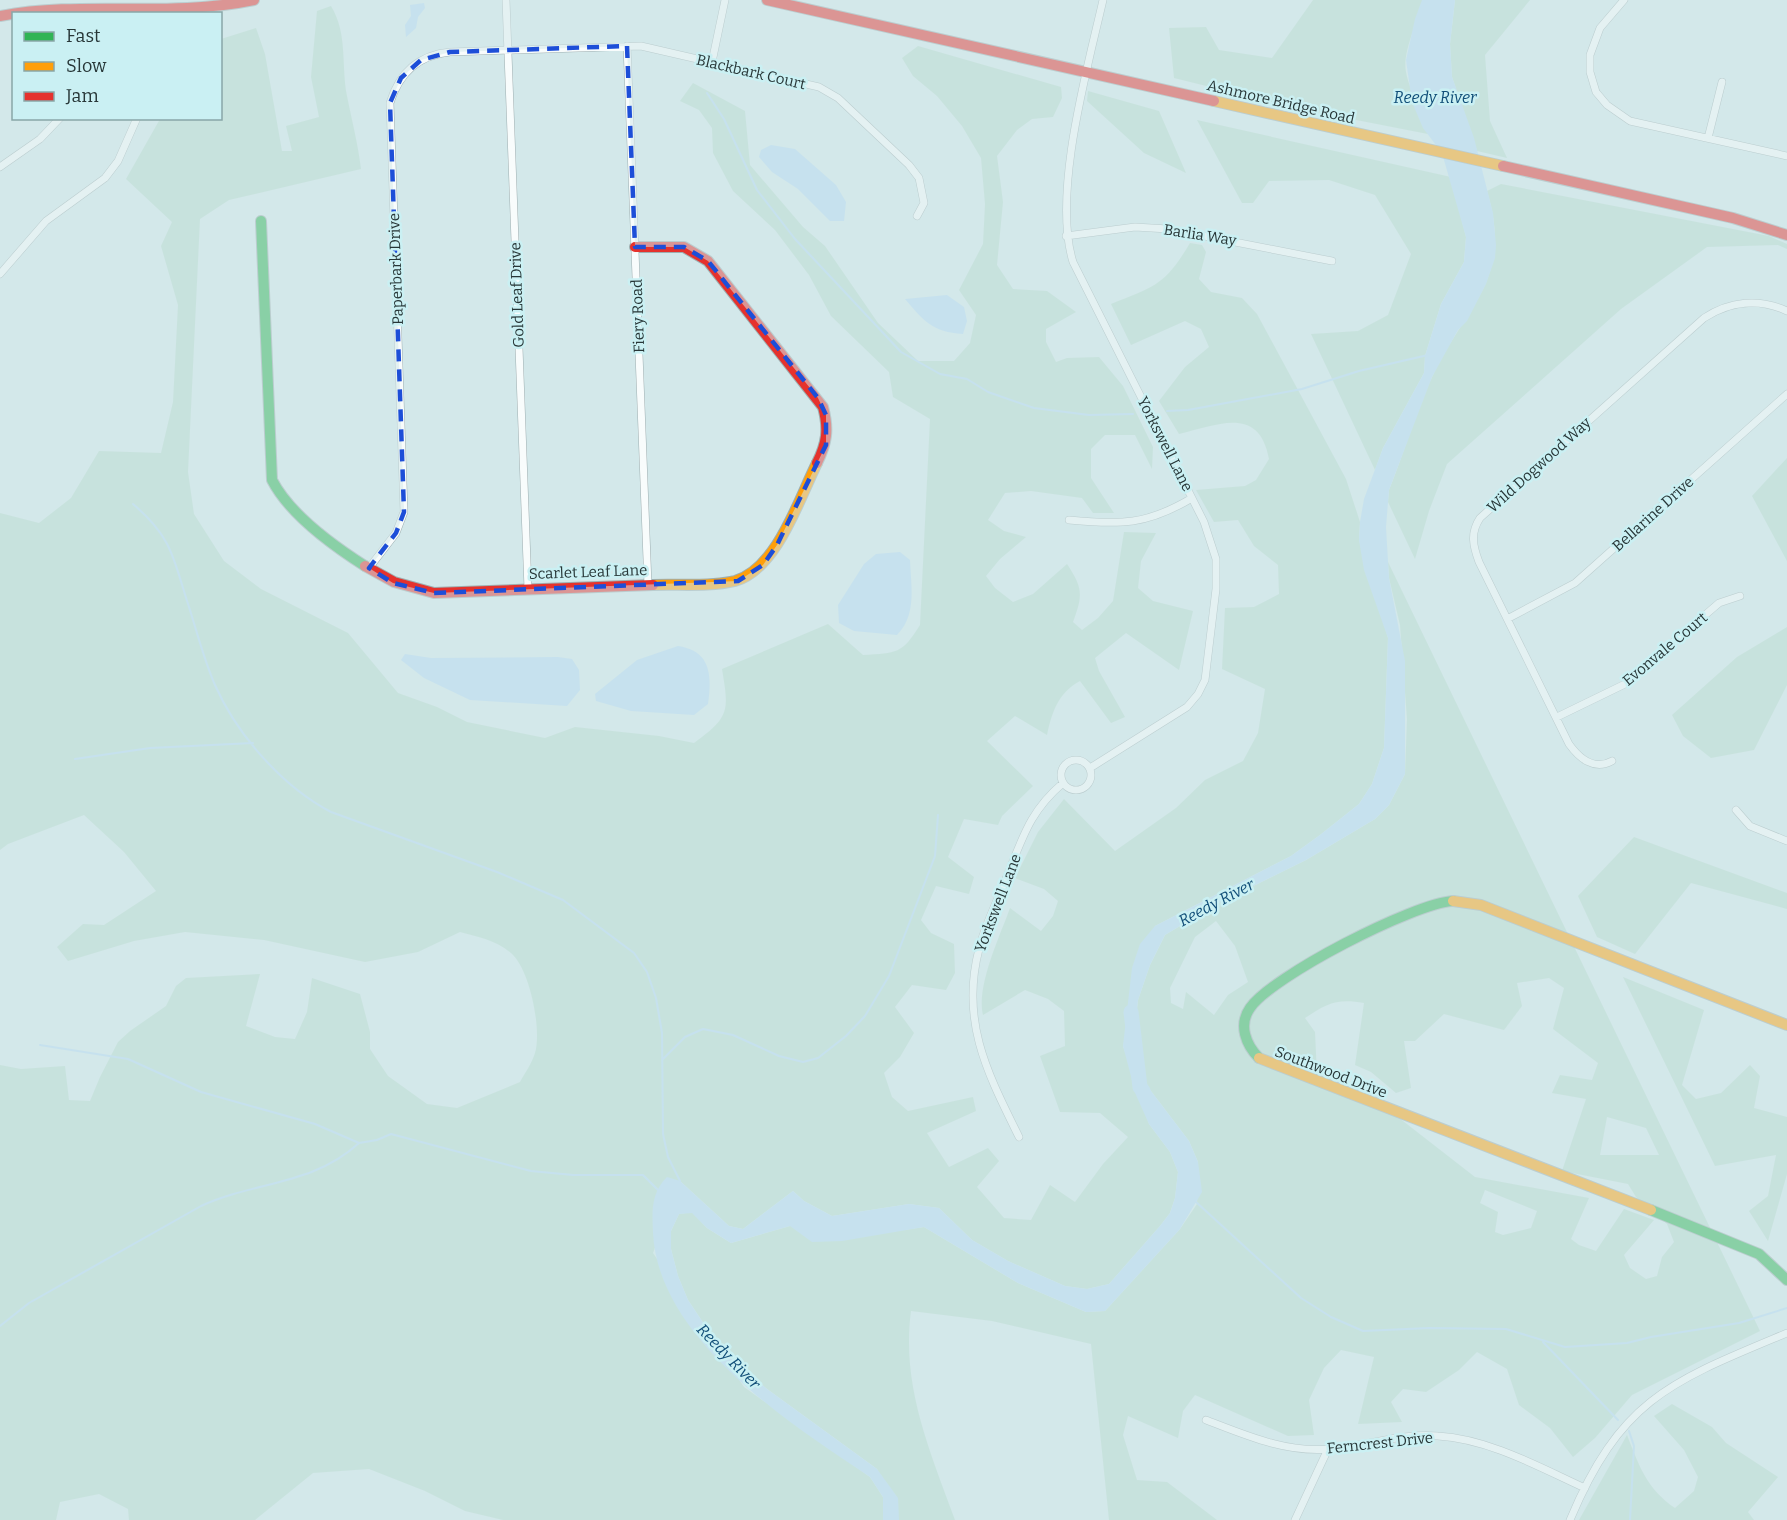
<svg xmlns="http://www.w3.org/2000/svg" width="1787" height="1520" viewBox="0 0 1787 1520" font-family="Bitter,serif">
<rect width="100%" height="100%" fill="#d3e8ea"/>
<!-- green -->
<path fill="#b9dccf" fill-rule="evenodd" d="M1313 0H1426C1418 18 1402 53 1406 72 1410 95 1427 117 1438 136L1295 108 1174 78 1169 28 1206 27 1219 50 1272 58Z
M1455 0H1530L1485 55 1490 121 1507 158 1477 151 1452 77 1450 44Z
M331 6C348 34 341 65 347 96 352 121 358 144 361 169L229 200 200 219 188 472 194 514 224 561 261 589 348 633 398 693 437 707 467 722 545 738 575 727 659 736 694 743C730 717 729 711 722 669L828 624 863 655C897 653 902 654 920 625L930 419 893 397 889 372 831 316 809 275 775 230 733 191 713 153 712 128 699 110 680 101 693 83 745 111 750 165 803 227 825 246 878 323 918 361H954L970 343 976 315 959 290 983 244 985 204 981 158 962 126 937 96 913 76 902 58 918 46 1061 87 1062 98 1053 117 1032 119 1017 130 997 156 1003 202 997 265 1013 289 1047 291 1076 312 1046 329V342L1056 362 1067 358 1099 357 1123 386 1153 447 1152 469 1135 435H1105L1091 449V478L1114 513H1093L1082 498 1031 491 1005 493 988 520 1004 531 1026 537 1000 559 986 576 995 588 1013 602 1033 594 1067 564C1083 588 1083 595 1073 622L1082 630 1098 618 1113 601 1124 532 1156 533 1141 561 1138 588 1153 601 1193 611 1179 670 1126 633 1095 658 1099 671 1125 717 1111 723 1080 681C1058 693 1052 712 1047 735L1015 716 987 741 1033 786 1002 816 998 825 964 819 948 857 974 877 969 894 936 886 921 920 931 933 954 944 955 973 946 990 912 985 895 1007 914 1033 900 1057 884 1073 892 1097 908 1111 973 1097 976 1111 927 1133 949 1167 988 1148 999 1161 977 1187 1004 1218 1031 1220 1050 1185 1075 1202 1103 1164 1128 1137 1100 1113 1060 1112 1040 1056 1065 1046 1064 1011 1048 999 1025 990 983 1015C976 986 1000 936 1010 908L1041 931 1053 916 1058 901 1044 889 1015 878 1038 832 1064 799 1115 851 1176 808 1205 780 1243 761 1258 733 1265 689 1222 669 1225 608 1254 607 1279 594 1278 565 1254 546 1238 520 1214 522 1196 490 1245 486 1256 480 1269 459C1259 405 1218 425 1179 434L1159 401 1185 367 1209 347 1201 329 1185 321 1131 345 1111 304C1156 286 1165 285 1190 243L1202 245 1206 252 1199 279 1211 292 1242 298 1257 314 1346 479 1360 522 1359 540 1388 638 1384 748 1372 784 1359 804 1320 835 1291 856 1155 926 1123 1046 1149 1124 1170 1152 1178 1172 1175 1198 1170 1213 1160 1226 1109 1284 1087 1289 1065 1286 1008 1261 972 1240 939 1208 909 1204 832 1216 804 1201 793 1191 743 1229 729 1226 680 1181 653 1253 744 1387 870 1477 883 1497V1520H503L465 1511 425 1491 369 1469 313 1473 255 1520H129L128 1509 99 1494 60 1502 56 1520H0V1065L21 1069 65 1066 69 1100 90 1101 100 1077 118 1042 130 1031 166 1006 176 986 186 978 260 974 246 1026 275 1037 295 1039 307 1012 312 978 360 994 370 1032V1049L388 1076 427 1104 457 1108 520 1082C525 1073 532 1063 535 1053 542 1030 530 969 511 953 496 940 478 937 460 932L418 952 365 962 264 940 185 932 134 941 68 961 57 947 83 924 104 925 156 891 124 852 84 815 8 844 0 850V513L39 523 71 498 99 451 161 453 173 402 178 305 161 246 172 222 126 179 160 119 220 118 221 39 256 28 265 54 282 151H292L286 126 319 117 311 77 317 11Z
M1088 91 1159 111 1186 173 1144 153 1087 101Z
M1197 120 1451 177 1466 237 1464 262 1441 304 1425 356 1424 373 1383 448 1375 470 1311 334 1358 331 1388 315 1411 254 1375 195 1329 180 1269 181 1253 203H1242Z
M1501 184 1769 236 1787 244V249L1778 245 1707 247 1621 309 1447 464 1429 511 1415 559 1388 502 1389 490C1404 453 1415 414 1432 377 1466 304 1514 281 1487 191Z
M1787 458V561L1752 496Z
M1388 562 1760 1331 1632 1395 1595 1438 1573 1457 1550 1428 1519 1405 1507 1369 1477 1352 1459 1370 1426 1392 1403 1389 1391 1402 1402 1422 1358 1424 1374 1357 1341 1350 1324 1368 1309 1400 1314 1435 1288 1436 1195 1395 1183 1411 1178 1438 1128 1416 1123 1435 1137 1480 1167 1482 1217 1520H1109L1091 1344 992 1321 911 1311C901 1386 930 1451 955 1520H899L877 1469 767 1389 720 1348 688 1300 678 1276 671 1249V1231L679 1214 692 1212 707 1228 731 1243 790 1226 904 1230 924 1227 1018 1283 1086 1312 1105 1311 1180 1229 1197 1204 1198 1162 1189 1141 1138 1074 1132 1054 1138 1000 1150 965 1165 935 1213 906 1306 860 1375 819 1389 805 1405 774 1407 719 1400 625 1389 578ZM1216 921 1235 946 1248 982 1228 995 1214 1015 1186 992 1183 1009 1171 1003 1170 988 1195 937ZM1549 978 1564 988 1553 1029 1598 1063 1592 1080 1560 1075 1552 1093 1586 1099 1562 1171 1628 1184 1636 1197 1667 1224 1674 1242 1662 1257 1657 1276 1646 1279 1630 1268 1624 1255 1654 1220 1624 1209 1596 1251 1579 1245 1571 1239 1589 1198 1475 1177 1376 1100 1317 1075 1315 1032 1305 1018C1327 1003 1338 998 1364 1003L1355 1065 1371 1072 1396 1093 1411 1088 1404 1041H1415L1444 1014 1504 1030 1522 1006 1517 983ZM1607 1117 1646 1128 1659 1155H1600ZM1485 1190 1537 1211 1531 1228 1503 1235 1495 1232 1498 1212 1480 1203Z
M1787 627V685L1754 750 1711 758 1683 736 1672 715 1737 657Z
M1634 837 1787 893V909L1691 883 1635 954 1597 937 1578 896Z
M1623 977 1704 1010 1682 1085 1696 1099 1721 1093 1750 1065 1760 1076 1754 1108 1787 1117V1174L1768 1241 1749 1211 1768 1196 1776 1155 1715 1166Z
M1672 1404 1712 1427 1726 1443 1778 1477 1748 1512 1754 1520H1579L1627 1435C1639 1466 1647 1489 1675 1508L1694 1491 1698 1477 1684 1450 1654 1416Z"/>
<!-- water -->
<path fill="#b6daf4" d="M1422 0H1455L1450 44 1452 77 1474 138 1493 213 1496 245 1495 258 1486 284 1467 321 1458 330 1432 377 1389 490 1386 527 1389 578 1405 661V774L1389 805 1375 819 1306 860 1213 906 1165 935 1150 965 1138 1000 1132 1054 1138 1074 1189 1141 1198 1162 1202 1192 1180 1229 1105 1311 1086 1312 1018 1283 924 1227 842 1241 812 1242 790 1226 731 1243 707 1228 692 1213 679 1214 671 1231V1249L678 1276 688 1300 720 1348 767 1389 877 1469 898 1498 899 1520H883V1497L870 1477C790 1424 657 1338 653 1232 652 1211 651 1193 667 1177L680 1181 729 1226 743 1229 793 1191 804 1201 832 1216 909 1204 939 1208 972 1240 1008 1261 1065 1286 1087 1289 1109 1284 1160 1226 1170 1213 1175 1198 1178 1172 1170 1152 1149 1124 1136 1095 1123 1046 1132 968 1140 944 1155 926 1291 856 1320 835 1359 804 1372 784 1384 748 1388 638 1364 570 1359 540 1360 522 1364 499 1383 448 1424 373 1425 356 1441 304 1464 262 1466 237 1442 153 1423 128 1412 102 1406 60 1415 19Z
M424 3 425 8 418 17 416 28 406 37 405 25 411 16 410 5Z
M771 145 795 149 836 185 846 202 844 221H830L798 189 772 172 759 157 761 150Z
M947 295 964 307 967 321 963 334C932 332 924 321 905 299Z
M900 552 910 560C911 586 917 615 897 635L854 631 839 623 838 605 864 564 876 554Z
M678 646C711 651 712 675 708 704L694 715 631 711 596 701 595 694 637 660Z
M405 654 431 658 558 657 572 659 579 670 580 690 567 706 470 700 424 678 401 660Z"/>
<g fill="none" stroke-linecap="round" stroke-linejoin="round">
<!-- stream -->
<path stroke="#b6daf4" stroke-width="2" d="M707 93 724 119 757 190 795 239 901 352 940 374 967 379 988 392 1034 408 1089 415 1133 414
M1167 411 1188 410 1302 389 1359 371 1428 355
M133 504C174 539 173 559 189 607 197 632 204 660 215 685 237 735 283 787 331 812L497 872 563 900 634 953 647 972 656 998 662 1033 663 1134 668 1157 680 1181
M75 759 150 748 253 743
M40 1045 128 1059 201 1092 315 1124 359 1143 377 1140 391 1134 531 1171 573 1175H643L658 1190
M663 1059 685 1037 703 1029 733 1035 779 1056 803 1062 818 1058 846 1036 865 1016 889 976 935 856 938 815
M1196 1202 1301 1298 1331 1317 1363 1331 1429 1328 1506 1329 1565 1347 1627 1343 1651 1337 1739 1323 1787 1308
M0 1326 29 1303 201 1206C255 1181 312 1186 359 1143
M1543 1342 1618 1420
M1629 1431 1634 1446 1630 1520"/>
<!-- river -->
<path stroke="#b6daf4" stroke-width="15" d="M1131 1012 1140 1087 1143 1091"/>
<!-- street casing -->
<g stroke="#9eaeb0" stroke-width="8">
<path id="street" d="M506 0 528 589
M1624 0 1600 28 1590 55V72L1596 92 1607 105 1630 121 1787 156
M627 46 648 585
M712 62 725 0
M1708 138 1722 82
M0 167 40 139 60 118
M1066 236 1135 227 1168 229 1332 261
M0 274 46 221 105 178 118 161 137 118
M1069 520C1120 525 1147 525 1192 498
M369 568 396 533 404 512 390 103C399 73 419 55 450 52L641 46 819 87 838 98 909 165 919 178 924 203 917 216
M1509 618 1575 583 1787 394
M1557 717 1625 684 1719 603 1740 596
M1061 775a15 15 0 1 1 30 0a15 15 0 1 1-30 0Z
M1612 761C1594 771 1579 758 1569 744L1479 562C1473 546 1470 533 1480 518L1704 318C1730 301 1759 298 1787 311
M1090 768 1187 707 1198 694 1205 680 1216 589V559L1204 522 1073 262C1052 194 1087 70 1103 0
M1736 810 1750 826 1787 841
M1019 1137C988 1074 960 1022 979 949 985 924 998 900 1007 876 1023 837 1030 811 1063 783
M1206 1420C1245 1435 1286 1453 1329 1449 1365 1446 1402 1433 1438 1436 1489 1439 1539 1467 1585 1488
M1295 1520 1328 1449
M1570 1520C1621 1398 1672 1381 1787 1333"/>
</g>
<!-- fast casing -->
<g stroke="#9eaeb0" stroke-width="12">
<path id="fast" d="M261 221 272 480C290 515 332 545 365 566
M1259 1058C1246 1045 1238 1025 1250 1008 1272 976 1414 903 1453 901
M1651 1210 1759 1254 1787 1280"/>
</g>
<!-- slow casing -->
<g stroke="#9eaeb0" stroke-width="12">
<path id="slow" d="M1214 101 1503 166
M653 585C679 584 710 587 735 581 777 569 799 499 817 463
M1453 901 1481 905 1787 1025
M1259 1058 1651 1210"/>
</g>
<!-- jam casing -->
<g stroke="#9eaeb0" stroke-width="12">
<path id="jam" d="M767 0 1214 101
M0 16C86 0 166 18 254 0
M1503 166 1733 218 1787 235
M635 247H684L708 261 823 407C829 429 827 443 817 463
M365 566 394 582 434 593 653 585"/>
</g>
<!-- street -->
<use href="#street" stroke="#f8fcfc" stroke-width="7"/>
<!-- fast -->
<use href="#fast" stroke="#30b455" stroke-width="10"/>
<!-- slow -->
<use href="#slow" stroke="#ff9f0a" stroke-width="10"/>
<!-- jam -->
<use href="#jam" stroke="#e5322d" stroke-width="10"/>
</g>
<!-- marked area -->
<path d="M0 0H1787V1520H0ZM627 46 635 247H684L708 261 818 398 826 415V445L777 545 763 565 738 581 434 593 393 583 369 568 396 533 404 512 390 103 401 78 421 60 450 52Z" fill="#d3e8ea" fill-opacity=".55" fill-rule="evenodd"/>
<path fill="none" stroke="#1d4ed8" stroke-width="4.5" stroke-dasharray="12 8" stroke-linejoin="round" d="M627 46 635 247H684L708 261 818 398 826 415V445L777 545 763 565 738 581 434 593 393 583 369 568 396 533 404 512 390 103 401 78 421 60 450 52Z"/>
<g text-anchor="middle" stroke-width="5" stroke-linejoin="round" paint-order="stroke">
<!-- street labels -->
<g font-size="15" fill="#273637" stroke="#caf0f3">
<text transform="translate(751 72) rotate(13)" y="5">Blackbark Court</text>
<text transform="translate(1281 102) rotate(13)" y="5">Ashmore Bridge Road</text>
<text transform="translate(1200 235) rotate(9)" y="5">Barlia Way</text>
<text transform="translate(396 269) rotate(-92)" y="5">Paperbark Drive</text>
<text transform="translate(517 295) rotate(-92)" y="5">Gold Leaf Drive</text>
<text transform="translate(638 316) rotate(-92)" y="5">Fiery Road</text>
<text transform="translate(1165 444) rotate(63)" y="5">Yorkswell Lane</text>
<text transform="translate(1539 465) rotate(-42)" y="5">Wild Dogwood Way</text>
<text transform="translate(1653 514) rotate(-42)" y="5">Bellarine Drive</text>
<text transform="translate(588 572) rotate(-2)" y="5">Scarlet Leaf Lane</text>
<text transform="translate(1665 649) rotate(-40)" y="5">Evonvale Court</text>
<text transform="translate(998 903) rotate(-69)" y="5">Yorkswell Lane</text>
<text transform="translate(1331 1072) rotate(21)" y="5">Southwood Drive</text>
<text transform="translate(1380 1443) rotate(-6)" y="5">Ferncrest Drive</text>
</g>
<!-- water labels -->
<g font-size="16" font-style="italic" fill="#114e78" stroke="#caf0f3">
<text x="1435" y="103">Reedy River</text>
<text transform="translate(1216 902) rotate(-28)" y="6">Reedy River</text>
<text transform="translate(729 1356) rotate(46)" y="6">Reedy River</text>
</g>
</g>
<!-- legend -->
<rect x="12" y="12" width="210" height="108" fill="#caf0f3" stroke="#89a6a8" stroke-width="1.5"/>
<rect x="24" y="32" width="30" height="9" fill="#30b455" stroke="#89a6a8" stroke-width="1.5"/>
<text x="66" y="42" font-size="18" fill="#273637">Fast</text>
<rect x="24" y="62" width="30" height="9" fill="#ff9f0a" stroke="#89a6a8" stroke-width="1.5"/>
<text x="66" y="72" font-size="18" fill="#273637">Slow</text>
<rect x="24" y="92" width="30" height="9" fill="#e5322d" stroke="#89a6a8" stroke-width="1.5"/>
<text x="66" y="102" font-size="18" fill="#273637">Jam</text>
</svg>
